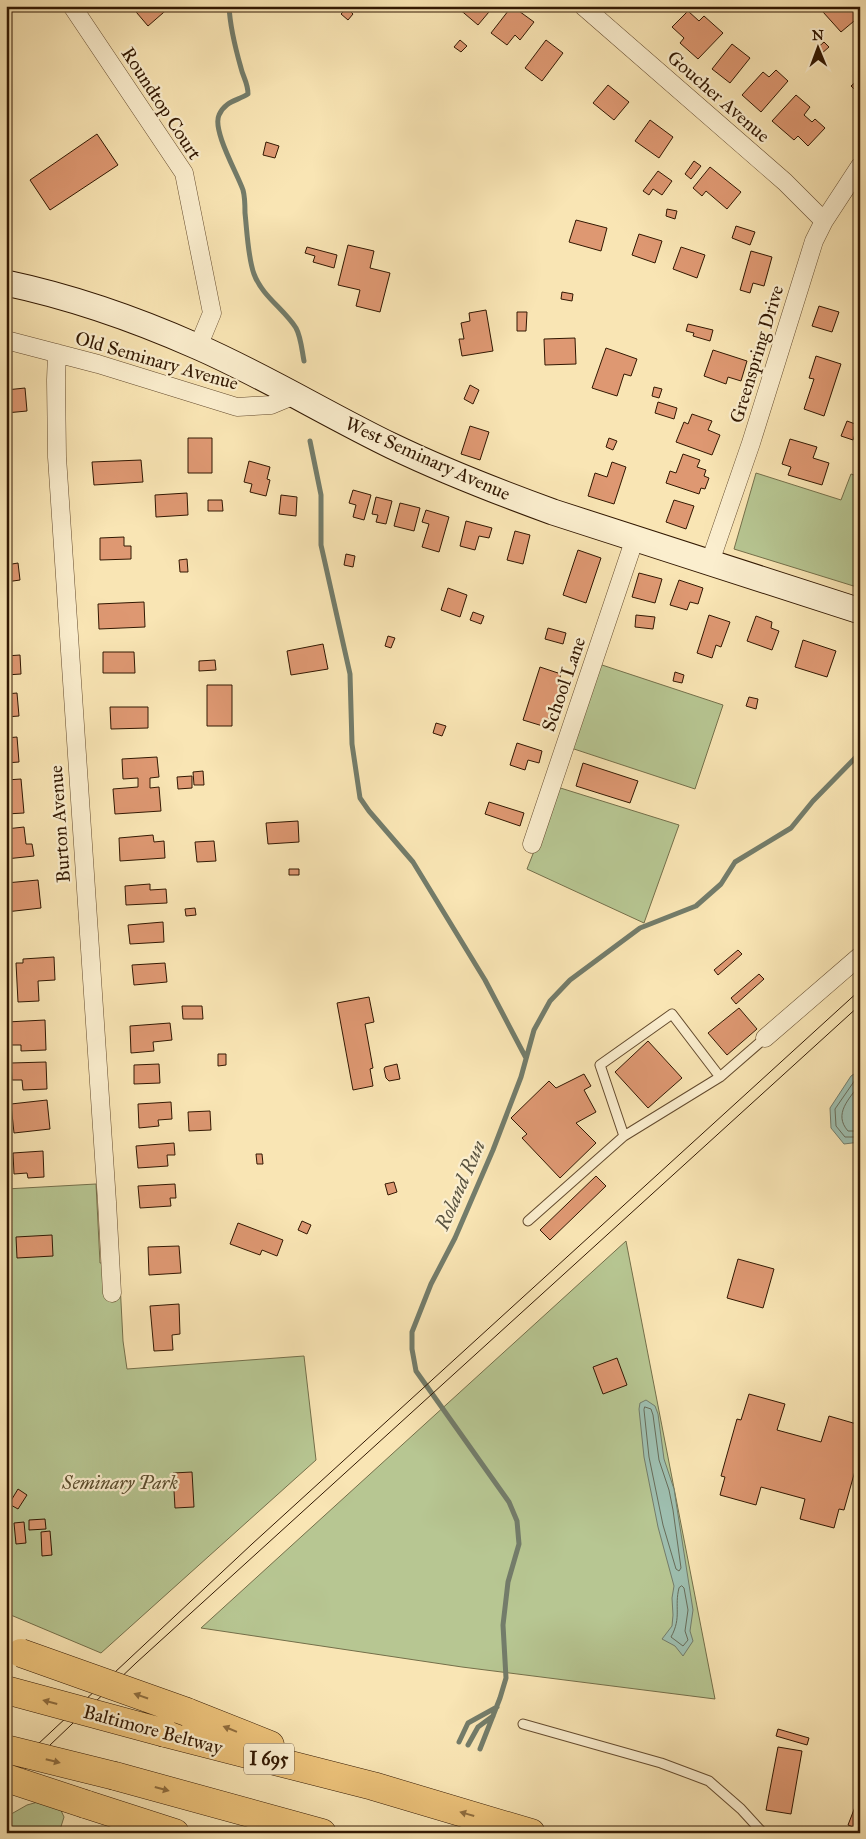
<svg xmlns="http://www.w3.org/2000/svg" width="866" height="1839" viewBox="0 0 866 1839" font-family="'IM FELL Great Primer',serif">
<rect width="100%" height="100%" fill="#f9e5b4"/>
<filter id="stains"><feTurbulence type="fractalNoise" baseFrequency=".004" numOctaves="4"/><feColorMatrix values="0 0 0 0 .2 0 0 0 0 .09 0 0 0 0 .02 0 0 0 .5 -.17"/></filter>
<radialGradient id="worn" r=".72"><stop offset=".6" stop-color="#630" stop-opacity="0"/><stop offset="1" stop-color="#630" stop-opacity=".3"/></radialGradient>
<!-- green -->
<path fill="#b7c692" stroke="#746f4a" d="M756 473 841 500 851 474 860 477V588L734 549Z
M599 664 723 705 695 789 571 748Z
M554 786 679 825 644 923 527 869 544 826Z
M96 1184 100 1263H119L123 1341 127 1369 304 1356 316 1460 101 1653 6 1613V1189Z
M626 1241 715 1699 462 1667 201 1628Z
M45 1800 59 1806 64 1817 59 1833H6V1817L27 1805Z"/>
<!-- water -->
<path fill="#9ebfb0" stroke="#737c6a" d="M860 1070V1142L844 1144 831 1128 830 1108 851 1076Z
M646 1400 655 1406 658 1414 664 1459 674 1489 693 1610 690 1631 693 1641 683 1656 675 1646 662 1639 672 1626 673 1615 672 1598 674 1586 658 1527 644 1457 639 1409 640 1403Z"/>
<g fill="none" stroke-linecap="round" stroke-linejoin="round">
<!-- shore -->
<path stroke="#686c59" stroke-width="1" d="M860 1076 855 1080 835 1109 836 1126 845 1137H860
M860 1084C849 1099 833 1114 848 1131H860
M645 1407 651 1409 653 1415 659 1460 669 1490 673 1510 681 1568 679 1571 676 1569 663 1525 649 1457 644 1410Z
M682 1586 684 1588 688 1610 685 1631 688 1640 683 1646 671 1637C682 1617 674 1607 679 1588Z"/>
<!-- stream -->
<path stroke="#737c6a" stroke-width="5" d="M229 6C230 27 235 47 241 68 243 77 248 83 248 94 237 101 225 101 219 115 212 130 237 173 243 190 245 197 245 206 245 213 247 231 248 258 254 274 262 296 284 309 296 328 301 337 302 351 304 361
M310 441 321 495V545L350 674 352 744 360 798 369 811 413 862 485 980 526 1058
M459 1742 468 1723 497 1707
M468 1745 478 1727 493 1716
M480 1749 500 1698 506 1678 503 1625 508 1582 519 1544 517 1521 509 1502 416 1371 412 1349V1332L431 1284 455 1238 493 1150 521 1077 534 1030 550 1001 570 980 640 928 696 906 721 884 735 862 791 828 813 801 860 753"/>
</g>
<!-- building -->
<path fill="#de9872" stroke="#321802" d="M131 6H171L148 26Z
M460 6H494L478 25 458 8Z
M512 6 534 22 520 40 515 35 507 45 491 33Z
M830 6H860V16L841 32 823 12Z
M347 8 353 14 348 20 341 14Z
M688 11 699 21 704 16 723 33 698 59 680 43 684 38 672 27Z
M460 40 467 46 461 52 454 47Z
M546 40 563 53 542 81 525 68Z
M824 42 829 47 821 54 816 49Z
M732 44 750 58 730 83 712 69Z
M776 70 788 81 761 112 742 95 763 72 769 77Z
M860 78V95L851 86Z
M608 85 629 102 614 120 593 103Z
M796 95 810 107 804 115 812 122 815 119 825 128 808 146 798 136 794 140 772 121Z
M650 120 673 137 659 158 635 141Z
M97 134 118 165 50 210 30 180Z
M266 142 279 146 275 158 263 155Z
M694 161 701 166 691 179 685 174Z
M710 167 741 192 727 209 706 191 702 196 693 188Z
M658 171 672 181 662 195 653 189 649 195 643 191Z
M667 209 677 211 675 219 666 216Z
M576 220 607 228 601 251 569 242Z
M736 226 755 232 750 245 732 238Z
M639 234 662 241 655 263 632 255Z
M348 245 374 251 370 268 390 273 380 312 356 306 360 290 338 285Z
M307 247 337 255 334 268 313 262 315 256 305 253Z
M681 247 705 255 697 278 673 269Z
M751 251 772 257 764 286 753 283 750 293 740 290Z
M562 292 573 294 572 301 561 299Z
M819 306 839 312 832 332 812 326Z
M486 310 493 351 462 356 459 339H464L461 323 470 321 469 313Z
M517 312H527L526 331H517Z
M688 324 713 330 710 341 693 336 694 333 686 331Z
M575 338 576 364 545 365 544 339Z
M606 348 637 359 631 376 624 374 617 396 592 388Z
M713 350 747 361 741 381 728 377 726 384 704 376Z
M816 356 841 364 824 416 804 409 814 379 809 378Z
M470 385 479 390 473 404 464 399Z
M654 387 662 389 659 398 652 396Z
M25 388 27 411 6 413V390Z
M658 402 677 408 674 419 655 413Z
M692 414 712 421 708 430 720 435 712 455 676 442 684 422 688 424Z
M847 421 858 425 853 440 841 436Z
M470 426 489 432 480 460 461 454Z
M188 438H212V473H188Z
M609 438 617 441 613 450 606 447Z
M790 439 817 447 813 458 829 463 822 485 788 475 791 467 782 464Z
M683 454 700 460 697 467 706 470 704 476 709 478 705 489 701 488 699 494 666 483 670 471 676 473Z
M141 460 143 482 94 485 92 462Z
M249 461 270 467 267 479 270 480 266 496 250 492 252 484 244 482Z
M612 462 626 467 614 504 588 496 595 473 607 477Z
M353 490 371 495 364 520 353 517 356 505 349 503Z
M187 493 188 515 156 517 155 495Z
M281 495 297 497 296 516 279 514Z
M376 497 392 501 386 524 376 522 378 515 372 514Z
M6 498H8L10 524 6 525Z
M208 500H222L223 511H208Z
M674 500 694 506 686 529 666 522Z
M400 503 420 508 414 531 394 526Z
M426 510 449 517 439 552 422 547 429 524 422 522Z
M466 521 492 528 489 538 479 536 475 550 460 546Z
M515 531 530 535 523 564 507 560Z
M6 532H9L10 551H6Z
M124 537V546H131V559L100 560V538Z
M578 550 601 558 586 603 563 595Z
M346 554 355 556 353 567 344 565Z
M187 559 188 572H180L179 560Z
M18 563 20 580 6 582V565Z
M639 573 662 579 655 603 632 597Z
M679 580 703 588 698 604 690 602 687 610 670 605Z
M448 588 467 595 460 617 441 610Z
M144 602 145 627 99 629 98 604Z
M473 612 484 616 481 624 470 620Z
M636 615 655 617 653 629 635 627Z
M709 615 730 622 721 647 716 645 712 658 697 653Z
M756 616 772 622 771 628 779 631 772 650 747 641Z
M6 620H9L11 643 6 644Z
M548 628 566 633 563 644 545 639Z
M388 636 395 638 391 648 385 646Z
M803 640 836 651 827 677 795 667Z
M323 644 328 669 291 675 287 651Z
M103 652H134L135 673H103Z
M20 655 21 674 6 675V656Z
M215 660 216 670 199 671V661Z
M540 667 561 674 558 684 563 685 554 713 551 712 546 727 523 720Z
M675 672 684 675 682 683 673 681Z
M207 685H232V726H207Z
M17 693 19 716 6 717V694Z
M749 697 758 699 756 709 746 706Z
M110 707H148V728L111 729Z
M436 723 446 726 442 736 433 733Z
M17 737 19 762 6 763V738Z
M517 743 542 751 539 763 528 760 525 770 510 765Z
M157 757 159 777 150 778V788L159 787 161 811 115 814 113 789 138 787V778L123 779 122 759Z
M583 763 638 781 630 803 576 786Z
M203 771 204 785H194L193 772Z
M192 776V788L178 789 177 777Z
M21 779 24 813 6 814V780Z
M489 802 524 813 520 826 485 814Z
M298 821 299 842 268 844 266 823Z
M24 827 26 844H32L34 856 6 859V829Z
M153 835 154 842 164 841 165 858 120 861 119 838Z
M214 841 216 861 197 862 195 842Z
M289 869H299V875H289Z
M38 880 41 908 6 912V883Z
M150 884V890L166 889 167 903 126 905 125 886Z
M195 908 196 915 186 916 185 909Z
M163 922 164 942 130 944 128 925Z
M738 950 742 954 718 975 714 970Z
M54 957 55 980 38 981 39 1001 18 1002 16 963H23V959Z
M165 963 167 982 134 985 132 965Z
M759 974 764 979 736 1004 731 998Z
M369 997 374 1022 365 1024 373 1068 370 1069 373 1086 353 1090 337 1003Z
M182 1006H202L203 1019H183Z
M739 1008 757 1029 727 1055 708 1033Z
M45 1020 46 1050 21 1051V1045H8L7 1022Z
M170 1023 172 1040 153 1042 154 1051 131 1053 130 1026Z
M648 1041 682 1078 648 1108 615 1072Z
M218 1054H226V1065L218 1066Z
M46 1062 47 1089 23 1090 22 1080H12L11 1063Z
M159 1064 160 1083 134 1084V1065Z
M397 1064 400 1079 389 1081 386 1078 384 1069 385 1067Z
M584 1074 591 1086 584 1090 596 1112 576 1123 596 1143 560 1178 522 1138 527 1134 511 1118 549 1081 556 1088Z
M47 1100 50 1129 14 1133 11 1104Z
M171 1102 172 1119 158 1120 159 1126 139 1128 138 1104Z
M210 1111 211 1130 189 1131 188 1112Z
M174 1143 175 1155H167L168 1166 138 1168 136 1146Z
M43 1151 44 1177 28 1178 27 1173 14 1174 13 1153Z
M256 1154H262L263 1164H257Z
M596 1176 606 1186 550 1240 540 1230Z
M394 1182 397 1192 388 1195 385 1184Z
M175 1184 176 1198H170L171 1206 140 1208 138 1186Z
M302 1221 311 1225 307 1234 298 1230Z
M238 1223 283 1240 277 1256 262 1250 260 1255 230 1244Z
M52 1235 53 1256 17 1258 16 1237Z
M179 1246 181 1273 149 1275 148 1247Z
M738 1259 774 1269 763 1308 727 1298Z
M179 1304 180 1334 172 1335 173 1350 154 1351 150 1306Z
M617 1358 627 1385 603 1394 593 1367Z
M749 1394 785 1404 777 1430 821 1442 829 1416 860 1425V1436L855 1452 860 1453 844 1510 839 1509 834 1528 800 1519 805 1499 761 1487 756 1505 720 1495 725 1477 721 1476 737 1419 741 1420Z
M192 1472 194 1507 175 1508 173 1473Z
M18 1489 27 1495 18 1509 9 1504Z
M45 1519 46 1529 29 1530V1520Z
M24 1522 26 1543 16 1544 14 1523Z
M50 1531 52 1555 42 1556 41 1532Z
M778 1729 809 1738 807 1745 776 1736Z
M778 1747 802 1751 791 1814 766 1810Z
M860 1794V1830L848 1825Z"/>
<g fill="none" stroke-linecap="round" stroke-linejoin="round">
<!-- lane casing -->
<g stroke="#644b2e" stroke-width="11">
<path id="lane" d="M624 1136 600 1065 672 1014 720 1077
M528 1221 624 1136 720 1077 765 1038
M523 1724 661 1763 709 1781 741 1809 763 1833"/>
</g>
<!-- street casing -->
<g stroke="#644b2e" stroke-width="19">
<path id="street" d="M72 6 184 173 212 313 198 347
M583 6 785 182 824 221
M6 340 98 364 237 407 271 405 295 395
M57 353 56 380 57 457 107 1202 112 1293
M710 562 751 443 814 241 824 221 860 166
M532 844 635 538
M765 1038 860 956"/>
</g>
<!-- secondary casing -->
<g stroke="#321802" stroke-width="27">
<path id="secondary" d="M6 283C72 297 135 319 196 346 263 375 326 414 392 446 444 471 498 492 553 512L860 611"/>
</g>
<!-- highway casing -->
<g stroke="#321802" stroke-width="29">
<path id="highway" d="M187 1712 270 1745
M165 1733 373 1786 531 1833
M115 1776 322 1833
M85 1804 175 1833"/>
</g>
<!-- lane -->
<use href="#lane" stroke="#fbeece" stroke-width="9"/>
<!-- street -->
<use href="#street" stroke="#fbeece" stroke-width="18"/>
<!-- secondary -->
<use href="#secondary" stroke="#fbeece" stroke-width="25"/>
<!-- highway -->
<use href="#highway" stroke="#ecc27a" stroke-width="28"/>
<!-- tram -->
<path stroke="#321802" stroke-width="1" d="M6 1774 252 1544 860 990
M6 1787 136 1663 860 1005"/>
<!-- highway-bridge casing -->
<g stroke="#321802" stroke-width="29" stroke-linecap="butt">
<path id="highway-bridge" d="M21 1653 187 1712
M6 1690 165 1733
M6 1749 115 1776
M6 1778 85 1804"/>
</g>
<!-- highway-bridge -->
<use href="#highway-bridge" stroke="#ecc27a" stroke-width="28"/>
</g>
<!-- one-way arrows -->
<defs><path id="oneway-solid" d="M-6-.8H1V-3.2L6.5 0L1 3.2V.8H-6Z" transform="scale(1.25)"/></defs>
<g fill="#8f6d3e">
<use href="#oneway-solid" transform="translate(141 1696) rotate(-161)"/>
<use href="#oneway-solid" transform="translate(50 1702) rotate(-165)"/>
<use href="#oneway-solid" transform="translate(230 1729) rotate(-158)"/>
<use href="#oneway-solid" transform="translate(53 1761) rotate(14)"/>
<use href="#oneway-solid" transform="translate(162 1789) rotate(15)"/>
<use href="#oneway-solid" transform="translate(467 1814) rotate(-164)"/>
</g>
<g text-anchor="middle" stroke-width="4.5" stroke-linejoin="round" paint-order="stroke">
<!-- shield labels -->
<rect fill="#fbeece" stroke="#6e583f" stroke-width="1" x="244" y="1743.5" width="50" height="31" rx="4"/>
<g font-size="18" font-weight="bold" fill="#321802">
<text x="269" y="1765">I 695</text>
</g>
<!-- street labels -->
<g font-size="19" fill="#321802" stroke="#fbeece">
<text transform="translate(719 96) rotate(41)" y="7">Goucher Avenue</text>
<text transform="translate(162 103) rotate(57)" y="7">Roundtop Court</text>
<text transform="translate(756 354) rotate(-73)" y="7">Greenspring Drive</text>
<text transform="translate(157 360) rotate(16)" y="7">Old Seminary Avenue</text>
<text transform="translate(428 458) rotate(24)" y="7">West Seminary Avenue</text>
<text transform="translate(563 684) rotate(-71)" y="7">School Lane</text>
<text transform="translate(59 824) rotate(-94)" y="7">Burton Avenue</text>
<text transform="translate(153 1729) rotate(15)" y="7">Baltimore Beltway</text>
</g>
<!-- park labels -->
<g font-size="19" font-style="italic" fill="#5a4c2d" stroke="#fbeece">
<text x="120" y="1489">Seminary Park</text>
</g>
<!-- water labels -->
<g font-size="20" font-style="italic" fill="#58523f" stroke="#fbeece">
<text transform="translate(460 1185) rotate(-66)" y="7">Roland Run</text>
</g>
</g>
<!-- margin -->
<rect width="866" height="1839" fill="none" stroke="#f9e5b4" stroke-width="25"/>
<rect x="8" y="8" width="851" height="1824" fill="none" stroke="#321802" stroke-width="2.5"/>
<rect x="12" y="12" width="841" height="1814" fill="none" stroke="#321802"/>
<!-- north arrow -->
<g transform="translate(818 48) rotate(359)" stroke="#fbeece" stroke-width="4" paint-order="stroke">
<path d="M0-4L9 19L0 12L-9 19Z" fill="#321802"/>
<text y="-8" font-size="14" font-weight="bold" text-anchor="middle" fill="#321802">N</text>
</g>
<rect width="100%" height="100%" filter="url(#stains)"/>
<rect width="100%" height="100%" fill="url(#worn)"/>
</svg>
